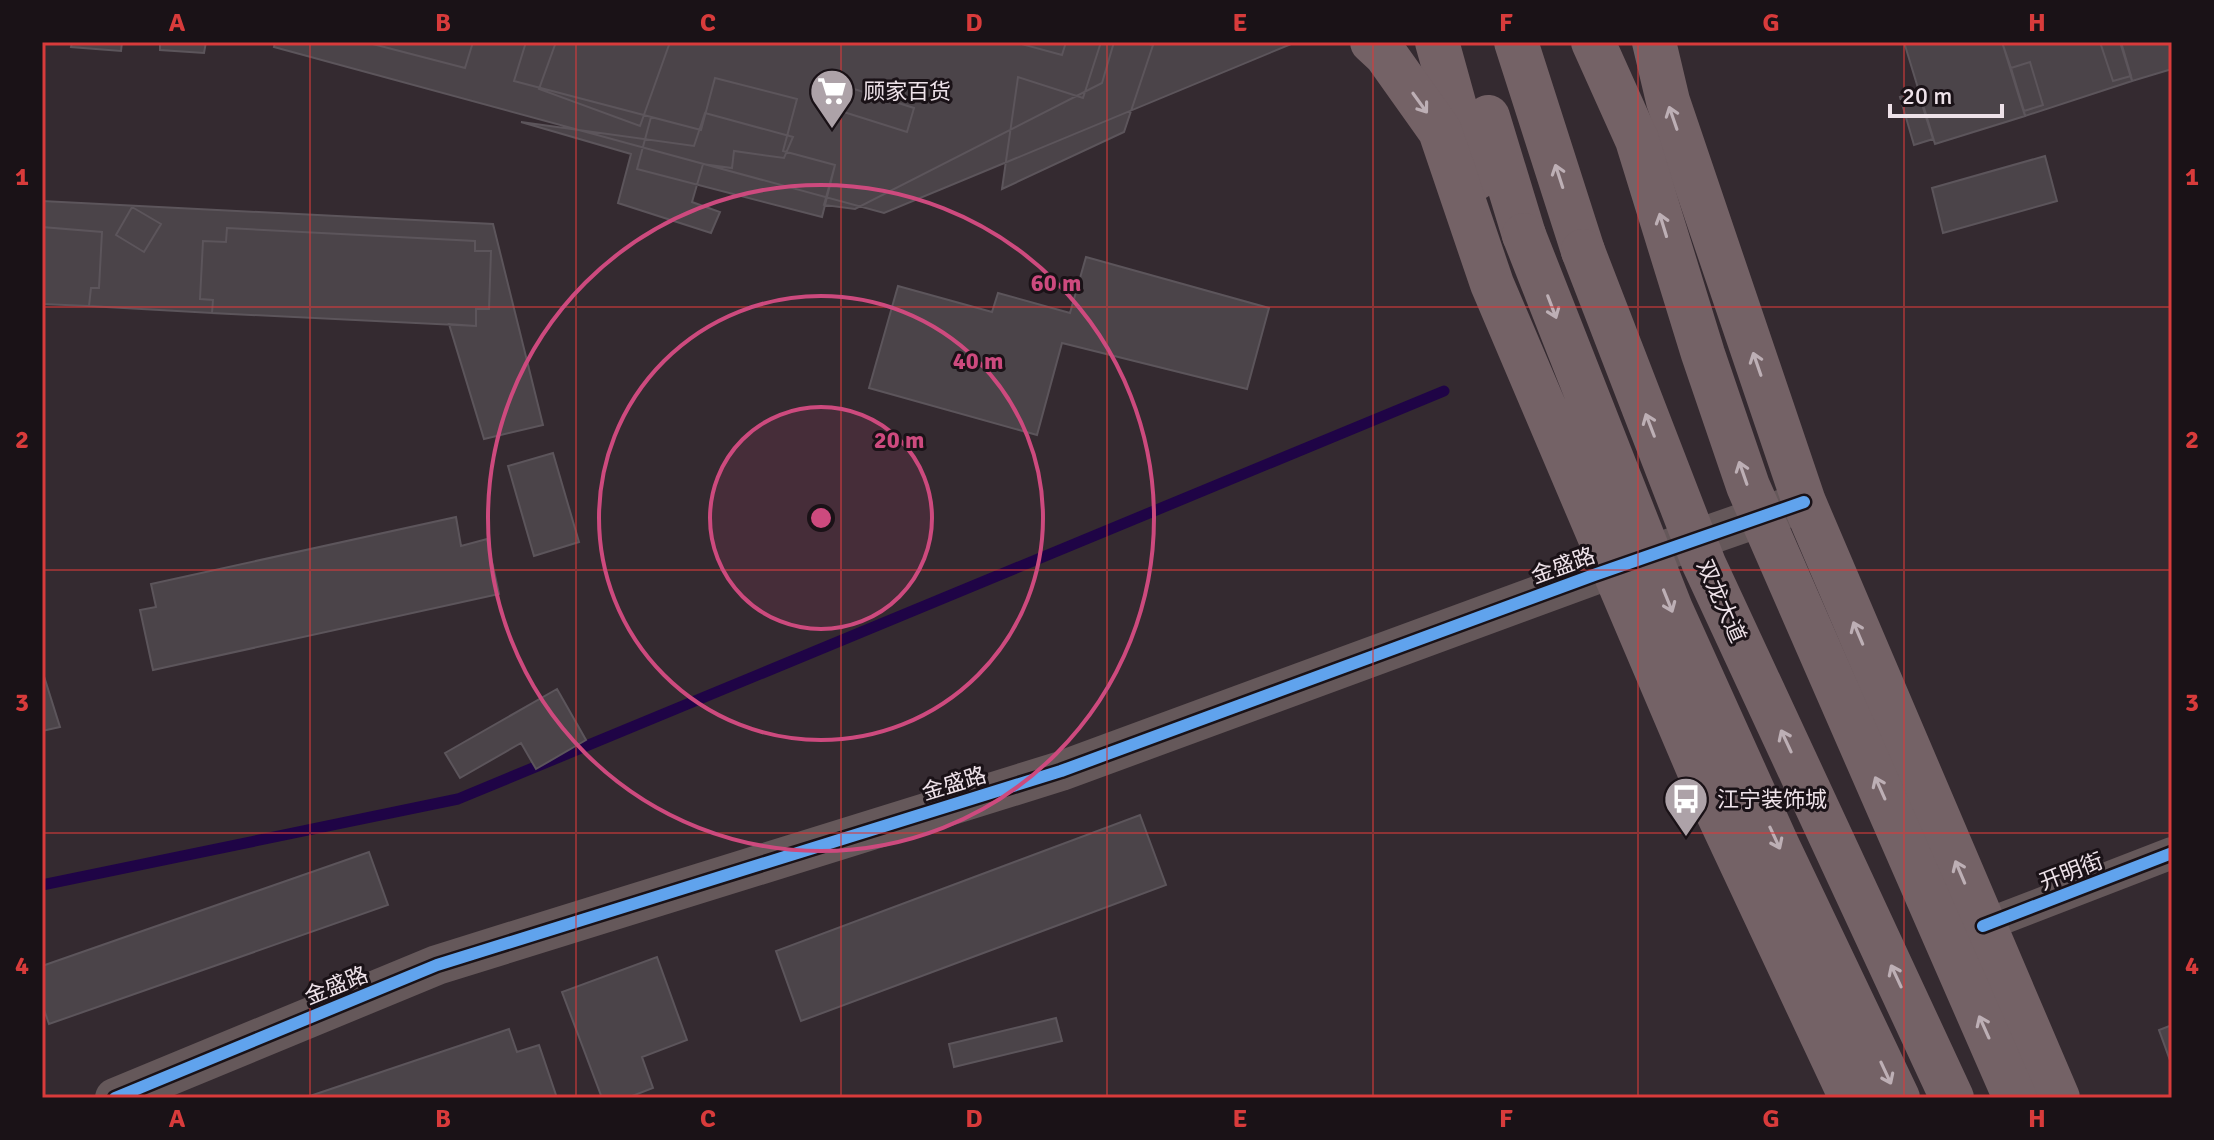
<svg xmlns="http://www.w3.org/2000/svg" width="2214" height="1140" viewBox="0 0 2214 1140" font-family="Signika,'Noto Sans SC',sans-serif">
<rect width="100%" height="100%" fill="#342a30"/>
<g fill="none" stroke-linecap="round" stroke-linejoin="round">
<!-- stream -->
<path stroke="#1f0446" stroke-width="11" d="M42 885 458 799 1444 391"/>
</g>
<!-- building -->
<path fill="#4b4449" stroke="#5c555b" stroke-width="2" d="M72 42H122L121 51 71 47Z
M160 42H206L204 53 160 50Z
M275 42H1296L884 213 274 47Z
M365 42H473L465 68Z
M526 42H1014L1062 55 1066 42H1114L1102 83 855 209 824 205 835 165 783 151 797 99 715 78 701 130 514 81Z
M556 42H670L640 126 539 89Z
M1014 42H1066L1062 55Z
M1101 42H1141L1153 45 1124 132 1002 189 1018 77 1083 98Z
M1904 42H2002L2025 116 1935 144Z
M2002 42H2100L2113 81 2131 76 2132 81 2025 116 2024 111 2043 105 2030 62 2011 68Z
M2100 42H2121L2131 76 2113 81Z
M2120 42H2172V69L2132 81Z
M2030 62 2043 105 2024 111 2011 68Z
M715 78 797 99 783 151 835 165 822 217 637 169 651 117 701 130Z
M835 83 914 108 907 132 828 107Z
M1918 92 1933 139 1914 145 1900 97Z
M705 113 793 137 784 158 734 151 732 168 703 164 692 202 720 212 711 233 618 203 631 154 521 122 694 146Z
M2045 156 2057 201 1943 233 1932 188Z
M42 201 493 224 543 425 484 439 449 324 476 326V309H489L491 251H475V241L227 228 226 242 203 241 200 299 213 300 212 313 89 306 91 288H99L102 232 42 227Z
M132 207 161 224 144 252 116 235Z
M42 227 102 232 99 288H91L89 306 42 304Z
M227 228 475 241V251H491L489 309H476V326L212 313 213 300 200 299 203 241 226 242Z
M1086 257 1269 308 1247 389 1062 343 1037 435 869 388 898 286 992 312 998 293 1070 313Z
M553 453 579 542 534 556 508 466Z
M456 517 461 546 487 539 499 594 153 670 140 610 156 607 151 584Z
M42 670 60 727 42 731Z
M557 689 586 740 536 769 521 743 460 778 445 753Z
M1140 815 1166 885 801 1021 776 951Z
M369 852 388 905 49 1024 42 1004V966Z
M657 957 687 1040 642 1057 653 1088 627 1098H602L562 992Z
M1056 1018 1062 1041 954 1067 949 1044Z
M2172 1025V1063H2171L2159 1030Z
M509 1029 517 1052 539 1045 557 1098H304Z"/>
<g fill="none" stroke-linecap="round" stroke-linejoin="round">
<!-- minor -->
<path stroke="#65585a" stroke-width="32" d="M1983 926 2172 853"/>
<!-- tertiary -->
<path stroke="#65585a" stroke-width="40" d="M115 1098 437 965 1061 771 1594 575 1792 506"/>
<!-- trunk -->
<path stroke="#746266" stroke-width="44" d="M1437 42 1475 179
M1516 42 1583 251
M1654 42 1668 101 1804 502 2058 1098
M1488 117 1524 235"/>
<!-- trunk-bridge -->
<path stroke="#746266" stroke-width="44" d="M1372 42 1386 55 1440 131 1492 284 1710 797 1851 1098
M1593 42 1637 140 1703 354 1748 486 2015 1098
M1524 235 1671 609 1777 844 1898 1098
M1583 251 1704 564 1952 1098"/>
<!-- cycleway casing -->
<g stroke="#1a1217" stroke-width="17">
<path id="cycleway" d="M1983 926 2172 853
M115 1098 437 965 1061 771 1594 575 1804 502"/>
</g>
<!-- cycleway -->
<use href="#cycleway" stroke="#60a3ed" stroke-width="12"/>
</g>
<!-- one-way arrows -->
<defs><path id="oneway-shaft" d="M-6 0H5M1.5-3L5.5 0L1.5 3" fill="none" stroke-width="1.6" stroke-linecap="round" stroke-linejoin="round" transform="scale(2)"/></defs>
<g stroke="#bdafb5">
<use href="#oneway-shaft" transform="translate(1420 103) rotate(54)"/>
<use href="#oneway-shaft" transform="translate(1673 118) rotate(-109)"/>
<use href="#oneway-shaft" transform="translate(1559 176) rotate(-108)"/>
<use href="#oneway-shaft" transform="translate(1663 225) rotate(-107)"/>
<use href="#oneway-shaft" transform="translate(1552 307) rotate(69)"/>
<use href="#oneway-shaft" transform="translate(1757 364) rotate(-109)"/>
<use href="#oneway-shaft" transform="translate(1650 425) rotate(-111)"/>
<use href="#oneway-shaft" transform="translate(1743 473) rotate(-109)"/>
<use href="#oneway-shaft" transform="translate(1668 601) rotate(68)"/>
<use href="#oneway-shaft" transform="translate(1858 633) rotate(-113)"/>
<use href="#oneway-shaft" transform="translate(1786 741) rotate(-115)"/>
<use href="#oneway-shaft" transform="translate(1880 788) rotate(-114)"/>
<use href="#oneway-shaft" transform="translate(1775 838) rotate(65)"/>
<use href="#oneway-shaft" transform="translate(1960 872) rotate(-113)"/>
<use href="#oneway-shaft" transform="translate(1896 976) rotate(-115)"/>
<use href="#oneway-shaft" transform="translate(1984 1027) rotate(-114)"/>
<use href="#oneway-shaft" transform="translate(1886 1073) rotate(65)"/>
</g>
<!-- grid -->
<path fill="none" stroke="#d83b3b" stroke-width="2" stroke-opacity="0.55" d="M310 42V1098M576 42V1098M841 42V1098M1107 42V1098M1373 42V1098M1638 42V1098M1904 42V1098M42 307H2172M42 570H2172M42 833H2172"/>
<!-- distance rings -->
<circle cx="821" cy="518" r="111" fill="#cd4a7e" fill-opacity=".12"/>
<g fill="none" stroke="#cd4a7e" stroke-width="4">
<circle cx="821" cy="518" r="111"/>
<circle cx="821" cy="518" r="222"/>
<circle cx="821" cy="518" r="333"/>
</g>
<!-- icons -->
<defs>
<g id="supermarket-pin" transform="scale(2.3)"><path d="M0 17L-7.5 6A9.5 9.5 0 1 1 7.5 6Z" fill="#ada2a8" stroke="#1a1217"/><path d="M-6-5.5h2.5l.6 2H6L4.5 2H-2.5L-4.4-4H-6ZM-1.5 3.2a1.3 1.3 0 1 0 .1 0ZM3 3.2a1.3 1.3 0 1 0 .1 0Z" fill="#fff"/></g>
<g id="bus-pin" transform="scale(2.3)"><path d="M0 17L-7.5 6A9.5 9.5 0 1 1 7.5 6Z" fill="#ada2a8" stroke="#1a1217"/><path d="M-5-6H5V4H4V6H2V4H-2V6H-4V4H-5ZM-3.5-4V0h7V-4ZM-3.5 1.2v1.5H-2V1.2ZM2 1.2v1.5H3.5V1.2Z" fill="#fff"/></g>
</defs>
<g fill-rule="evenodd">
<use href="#supermarket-pin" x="832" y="91"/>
<use href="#bus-pin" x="1686" y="799"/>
</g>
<g text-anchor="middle" stroke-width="6" stroke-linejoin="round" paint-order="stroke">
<!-- poi labels -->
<g font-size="22" fill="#eee2e9" stroke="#1a1217" text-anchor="start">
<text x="863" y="99">顾家百货</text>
<text x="1717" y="807">江宁装饰城</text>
</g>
<!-- street labels -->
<g font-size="22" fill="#eee2e9" stroke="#1a1217">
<text transform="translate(1563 565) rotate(-20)" y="8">金盛路</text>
<text transform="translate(1722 601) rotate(66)" y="8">双龙大道</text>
<text transform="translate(954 783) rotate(-17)" y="8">金盛路</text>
<text transform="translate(2071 871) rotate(-21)" y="8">开明街</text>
<text transform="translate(336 985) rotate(-22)" y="8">金盛路</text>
</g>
</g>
<circle cx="821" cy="518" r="12" fill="#cd4a7e" stroke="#1a1217" stroke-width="4"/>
<g font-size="24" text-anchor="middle" font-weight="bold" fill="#cd4a7e" stroke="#1a1217" stroke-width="6" stroke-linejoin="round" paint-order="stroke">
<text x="1056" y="291">60 m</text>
<text x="978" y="369">40 m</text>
<text x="899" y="448">20 m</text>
</g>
<!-- border -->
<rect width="2214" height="1140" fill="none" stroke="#1a1217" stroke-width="88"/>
<!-- scale -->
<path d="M1890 104v12h112v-12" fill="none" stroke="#eee2e9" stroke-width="4"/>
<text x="1902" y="104" font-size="24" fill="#eee2e9" stroke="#1a1217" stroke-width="6" paint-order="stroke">20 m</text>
<rect x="44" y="44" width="2126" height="1052" fill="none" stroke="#d83b3b" stroke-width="3"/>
<g font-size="26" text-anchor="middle" font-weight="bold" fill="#d83b3b">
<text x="177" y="31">A</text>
<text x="443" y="31">B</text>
<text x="708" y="31">C</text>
<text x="974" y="31">D</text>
<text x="1240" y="31">E</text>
<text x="1506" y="31">F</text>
<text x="1771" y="31">G</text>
<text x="2037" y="31">H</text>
<text x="22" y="185">1</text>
<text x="2192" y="185">1</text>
<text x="22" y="448">2</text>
<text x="2192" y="448">2</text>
<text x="22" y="711">3</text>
<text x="2192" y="711">3</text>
<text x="22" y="974">4</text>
<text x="2192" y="974">4</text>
<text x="177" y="1127">A</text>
<text x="443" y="1127">B</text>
<text x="708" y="1127">C</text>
<text x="974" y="1127">D</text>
<text x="1240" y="1127">E</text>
<text x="1506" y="1127">F</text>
<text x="1771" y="1127">G</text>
<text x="2037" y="1127">H</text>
</g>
</svg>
